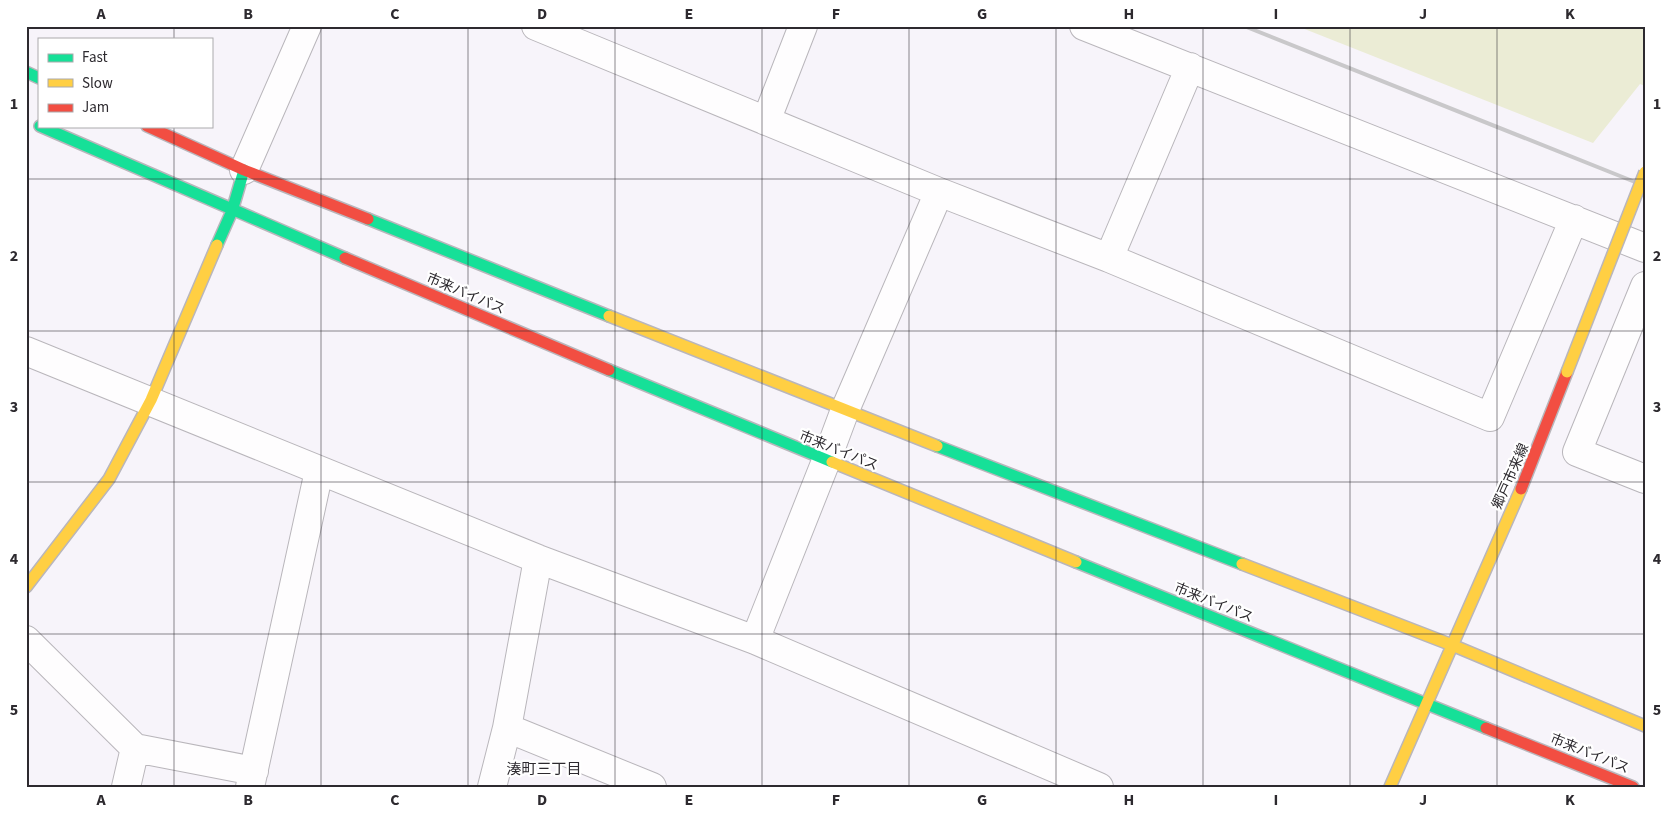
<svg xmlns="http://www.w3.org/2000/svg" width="1671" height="813" viewBox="0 0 1671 813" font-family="'Source Sans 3','Noto Sans JP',sans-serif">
<rect width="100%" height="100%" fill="#f7f4fa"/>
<!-- green -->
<path fill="#ebecd5" d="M1297 26H1645V86L1640 84 1593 143Z"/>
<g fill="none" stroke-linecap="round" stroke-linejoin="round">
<!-- street casing -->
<g stroke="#b9b6bb" stroke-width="30">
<path id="street" d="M536 26 939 192 1109 258 1490 417 1574 219
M1084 26 1645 248
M766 121 803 26
M244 170 307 26
M1109 258 1190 67
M1645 286 1577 452 1645 479
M26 351 538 559 755 640 1099 787
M26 640 135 748 254 771
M755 640 826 461 845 410 939 192
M507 728 652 787
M126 787 135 748
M250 787 319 471
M492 787 507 728 538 559"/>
</g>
<!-- fast casing -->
<g stroke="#b9b6bb" stroke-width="14">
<path id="fast" d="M26 72 39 78
M40 126 345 258
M368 219 609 316
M217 245 232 211 244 170
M609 370 832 462
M937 446 1242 564
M1076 562 1486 728"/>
</g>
<!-- slow casing -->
<g stroke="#b9b6bb" stroke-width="14">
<path id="slow" d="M609 316 937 446
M832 462 1076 562
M1242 564 1452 645 1645 726
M26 587 109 479 151 400 217 245
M1390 787 1521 489"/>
</g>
<!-- jam casing -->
<g stroke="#b9b6bb" stroke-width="14">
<path id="jam" d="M147 126 244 170 368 219
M345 258 609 370
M1521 489 1567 372
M1486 728 1633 787"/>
</g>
<!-- street -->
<use href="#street" stroke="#fefdfe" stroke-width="28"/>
<!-- fast -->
<use href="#fast" stroke="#16e098" stroke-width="11"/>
<!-- slow -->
<use href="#slow" stroke="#ffcf43" stroke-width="11"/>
<!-- jam -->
<use href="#jam" stroke="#f24e42" stroke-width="11"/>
<!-- rail -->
<path stroke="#c9c8ca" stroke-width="4" d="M1244 26 1645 186"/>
<!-- slow-bridge casing -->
<g stroke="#b9b6bb" stroke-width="14" stroke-linecap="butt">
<path id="slow-bridge" d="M1567 372 1645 172"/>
</g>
<!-- slow-bridge -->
<use href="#slow-bridge" stroke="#ffcf43" stroke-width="11"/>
</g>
<!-- grid -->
<path fill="none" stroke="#2d2a2f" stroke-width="1" stroke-opacity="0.55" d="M174 26V39M321 26V787M468 26V787M615 26V787M762 26V787M909 26V787M1056 26V787M1203 26V787M1350 26V787M1497 26V787M174 126V787M26 179H1645M26 331H1645M26 482H1645M26 634H1645"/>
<g text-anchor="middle" stroke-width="4.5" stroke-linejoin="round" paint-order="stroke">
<!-- street labels -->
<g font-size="14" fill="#2d2a2f" stroke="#fff">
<text transform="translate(466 293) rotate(23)" y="5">市来バイパス</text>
<text transform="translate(839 450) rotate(22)" y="5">市来バイパス</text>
<text transform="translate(1510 476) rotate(-66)" y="5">郷戸市来線</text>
<text transform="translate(1214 602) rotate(22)" y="5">市来バイパス</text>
<text transform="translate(1590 753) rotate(22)" y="5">市来バイパス</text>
</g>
<!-- neighbourhood labels -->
<g font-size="15" fill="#2d2a2f" stroke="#fff">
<text x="544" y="774">湊町三丁目</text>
</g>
</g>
<!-- border -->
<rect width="1671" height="813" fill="none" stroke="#ffffff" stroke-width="55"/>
<!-- legend -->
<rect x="38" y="38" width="175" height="90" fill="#ffffff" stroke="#abaaac"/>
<rect x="48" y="54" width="25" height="8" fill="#16e098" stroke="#abaaac"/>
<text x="82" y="62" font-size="15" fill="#2d2a2f">Fast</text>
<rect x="48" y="79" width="25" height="8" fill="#ffcf43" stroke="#abaaac"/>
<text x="82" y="88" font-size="15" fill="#2d2a2f">Slow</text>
<rect x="48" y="104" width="25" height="8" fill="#f24e42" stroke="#abaaac"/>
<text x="82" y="112" font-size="15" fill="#2d2a2f">Jam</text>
<rect x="28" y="28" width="1616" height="758" fill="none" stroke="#2d2a2f" stroke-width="2"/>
<g font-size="16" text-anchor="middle" font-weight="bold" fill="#2d2a2f">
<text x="101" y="19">A</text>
<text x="248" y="19">B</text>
<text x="395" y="19">C</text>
<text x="542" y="19">D</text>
<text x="689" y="19">E</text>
<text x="836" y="19">F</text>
<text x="982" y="19">G</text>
<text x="1129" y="19">H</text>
<text x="1276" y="19">I</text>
<text x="1423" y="19">J</text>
<text x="1570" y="19">K</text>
<text x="14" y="109">1</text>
<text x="1657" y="109">1</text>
<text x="14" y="261">2</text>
<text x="1657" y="261">2</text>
<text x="14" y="412">3</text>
<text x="1657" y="412">3</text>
<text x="14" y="564">4</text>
<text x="1657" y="564">4</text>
<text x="14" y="715">5</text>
<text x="1657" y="715">5</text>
<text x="101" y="805">A</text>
<text x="248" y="805">B</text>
<text x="395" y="805">C</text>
<text x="542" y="805">D</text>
<text x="689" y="805">E</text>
<text x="836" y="805">F</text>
<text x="982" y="805">G</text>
<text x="1129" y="805">H</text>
<text x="1276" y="805">I</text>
<text x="1423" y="805">J</text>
<text x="1570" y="805">K</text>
</g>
</svg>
